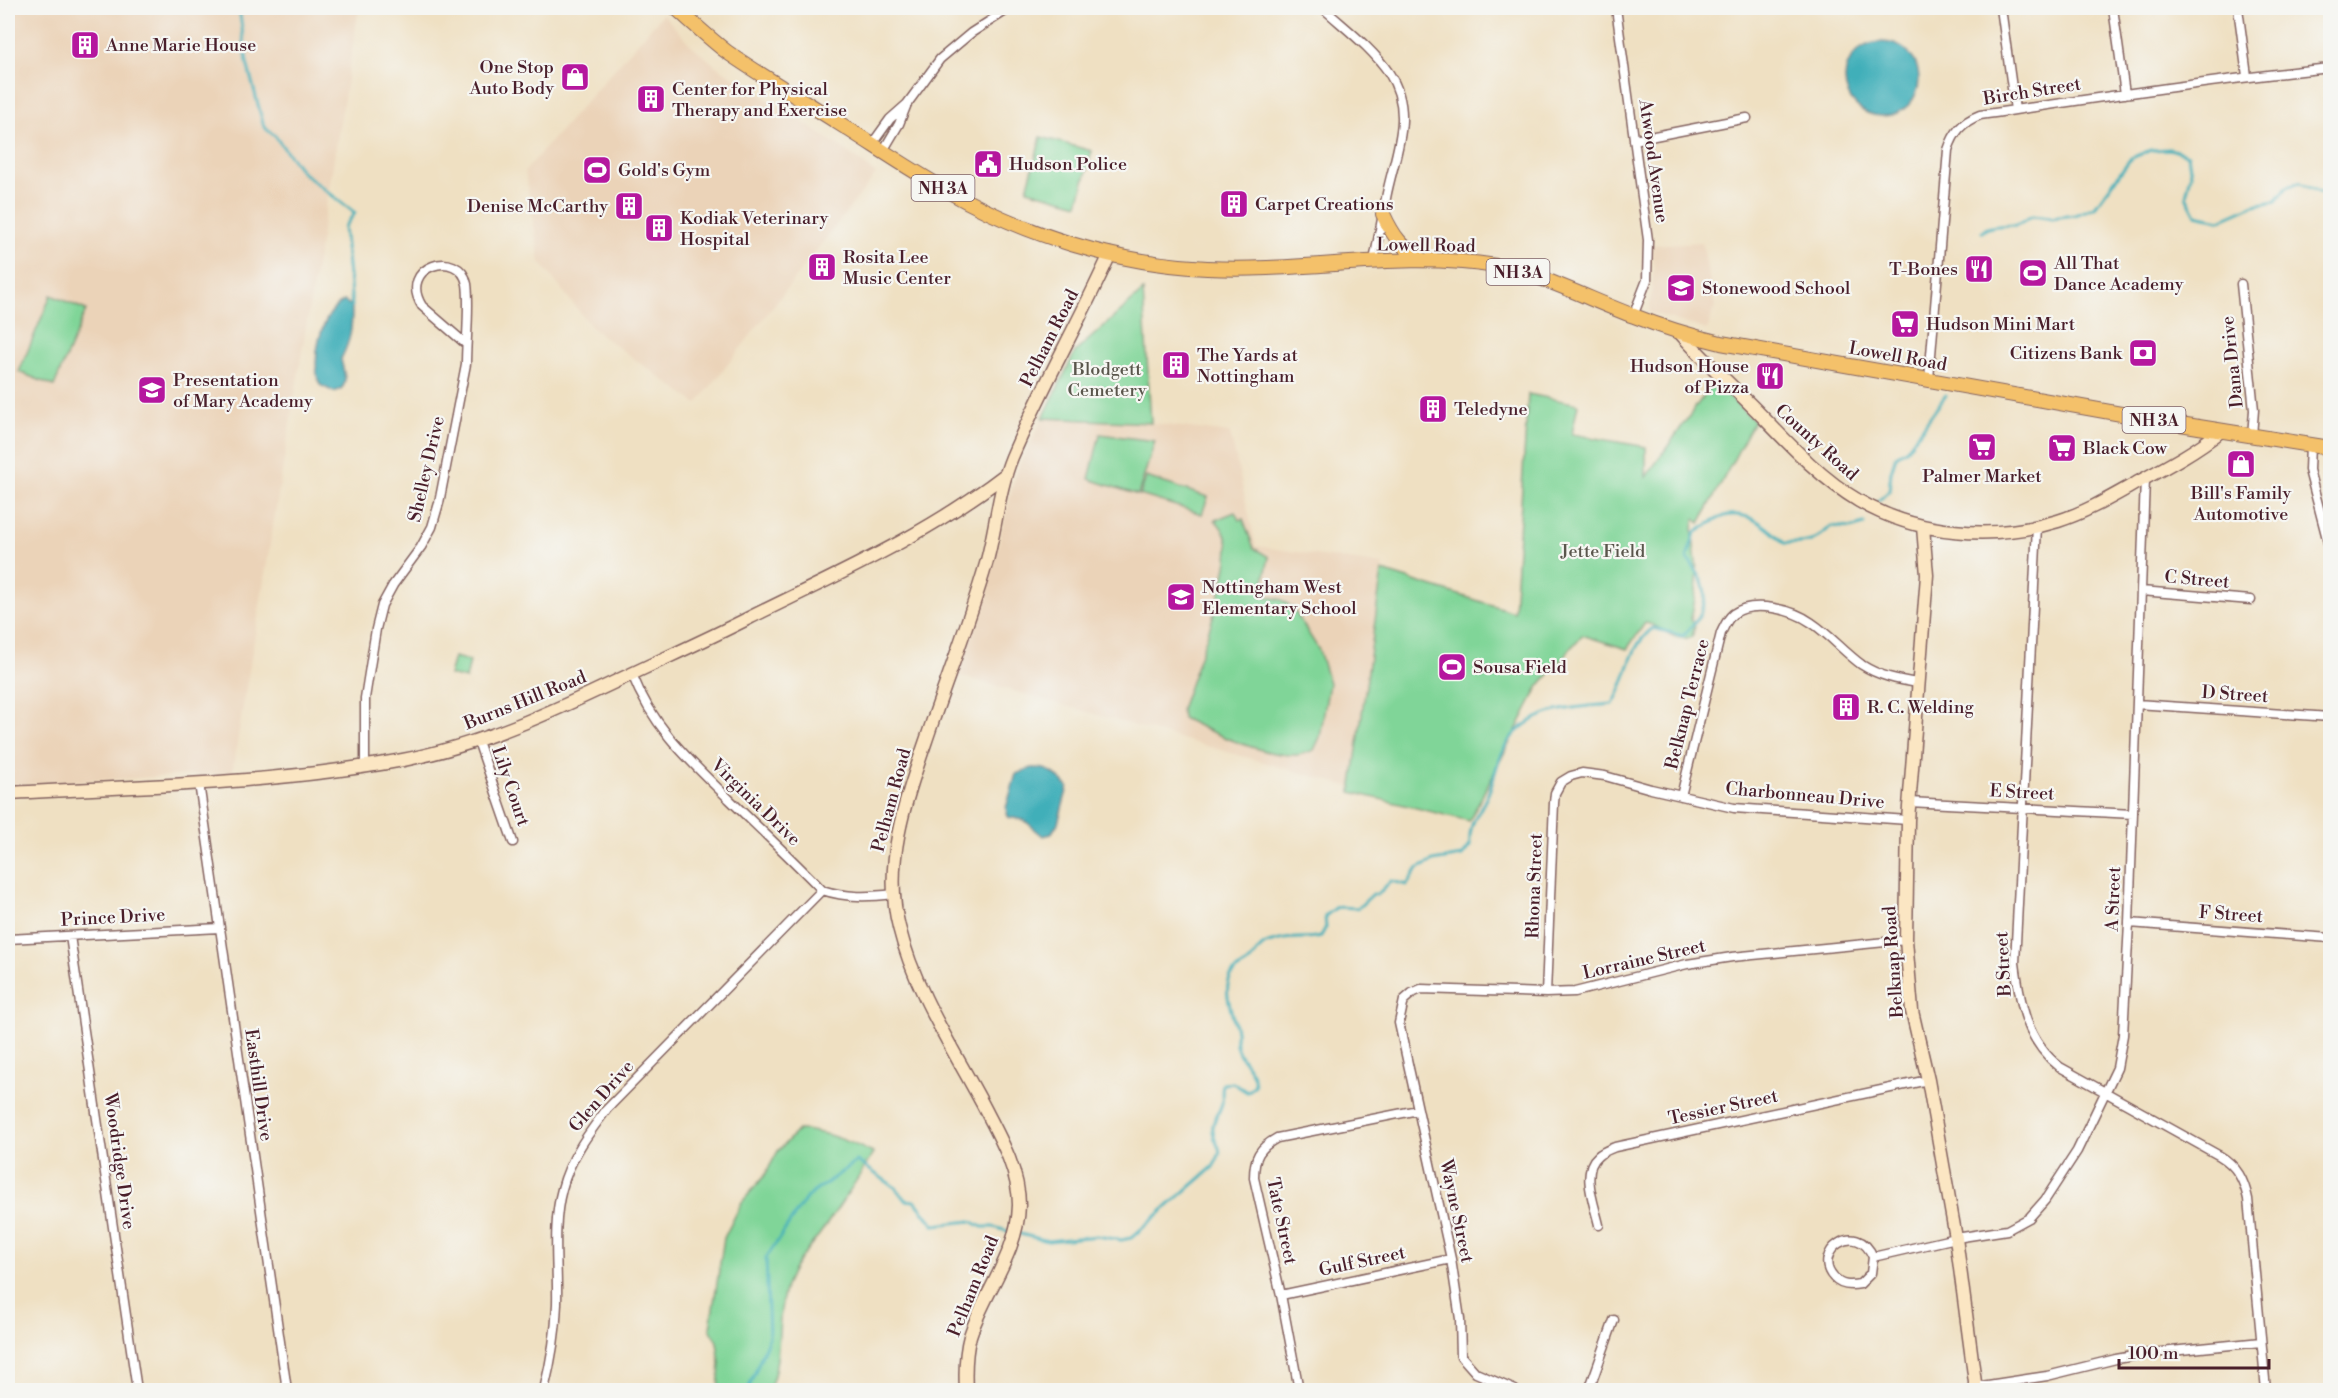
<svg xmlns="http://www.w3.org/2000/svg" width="2338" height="1398" viewBox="0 0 2338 1398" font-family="'Libre Bodoni',serif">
<rect width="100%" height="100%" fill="#f6f6f2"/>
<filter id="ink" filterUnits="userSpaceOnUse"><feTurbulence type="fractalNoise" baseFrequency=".0167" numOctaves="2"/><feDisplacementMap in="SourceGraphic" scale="12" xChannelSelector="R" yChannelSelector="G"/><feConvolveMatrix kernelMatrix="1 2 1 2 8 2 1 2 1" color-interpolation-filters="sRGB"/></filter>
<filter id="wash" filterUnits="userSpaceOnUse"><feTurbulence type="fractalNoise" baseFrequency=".008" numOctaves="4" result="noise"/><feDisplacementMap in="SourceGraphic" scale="24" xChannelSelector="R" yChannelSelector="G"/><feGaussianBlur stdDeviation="1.35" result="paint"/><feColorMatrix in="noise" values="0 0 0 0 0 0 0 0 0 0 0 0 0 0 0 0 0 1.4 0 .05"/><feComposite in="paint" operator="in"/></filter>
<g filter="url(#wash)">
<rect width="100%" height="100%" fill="#efe0c2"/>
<!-- built -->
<path fill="#ebd3b8" d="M8 8H359L232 773 8 785Z
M663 14 689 43 716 66 844 149 876 174 697 404 593 329 540 262 525 171Z
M1702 242 1715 307 1707 330 1649 312 1654 269 1652 245Z
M1043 418 1151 423 1230 433 1256 546 1383 565 1351 787 957 675 995 560 1012 487 1019 465Z"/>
<!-- green -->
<path fill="#80d598" stroke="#657a62" stroke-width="1.5" d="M1041 137 1092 151 1078 204 1027 190Z
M1143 291 1151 423 1043 418 1075 352Z
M51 295 86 310 54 386 19 372Z
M1714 381 1754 421 1700 523 1695 519 1694 521C1691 538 1696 555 1697 572 1698 589 1694 603 1691 619L1695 626 1692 637C1674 644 1662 625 1645 623L1627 649 1582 635 1539 686 1469 821 1351 792 1382 571 1514 612 1528 394 1578 404 1572 434 1646 447V477Z
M1100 434 1155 441 1138 495 1089 479Z
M1146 477 1208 497 1202 514 1140 495Z
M1235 512 1239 520 1243 519 1254 548 1269 557 1261 595 1282 600 1293 608 1319 650 1329 683 1320 737 1314 750C1308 752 1302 755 1296 755 1266 757 1210 732 1182 718L1181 709C1193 676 1234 569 1227 540 1225 531 1221 526 1215 520Z
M454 657 470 661 466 679 449 675Z
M798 1130C823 1130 851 1142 873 1153 857 1182 838 1208 819 1235 807 1250 795 1263 788 1281 774 1316 784 1356 769 1390H718L720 1363 717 1342 710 1328 724 1238 742 1202 765 1175 778 1151Z"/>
<!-- water -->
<path fill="#3fafb9" stroke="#446772" stroke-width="1.5" d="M1845 79a37 37 0 1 1 74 0a37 37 0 1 1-74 0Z
M344 301 352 306C352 329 351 339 341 359 343 372 352 387 334 392L320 385C310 362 320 314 344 301Z
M1032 768C1049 767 1056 774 1068 787L1058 823 1051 834 1043 836 1024 820 1008 817 1006 808 1016 774Z"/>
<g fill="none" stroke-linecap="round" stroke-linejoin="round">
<!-- stream -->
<path stroke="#3fafb9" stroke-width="3" d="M239 8 247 63 264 127 275 136 302 172 355 213 344 227 352 306
M1982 232 1987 228 1996 226 2016 225 2032 216 2051 218 2075 215 2095 207 2131 158 2151 150 2170 149 2188 155 2191 175 2186 196 2196 215 2220 220 2254 205 2276 201 2287 187 2299 182 2330 198
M1878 501 1889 491 1891 472 1896 456 1907 449 1946 395
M1016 1233 1048 1241 1097 1236 1121 1240 1131 1238 1213 1167C1227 1144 1215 1150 1213 1131 1211 1121 1220 1113 1222 1103 1223 1097 1221 1091 1223 1084L1233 1083 1247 1092 1255 1086C1255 1068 1239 1061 1236 1045 1235 1041 1237 1036 1236 1031 1234 1014 1220 990 1233 973 1237 968 1244 967 1248 963 1263 948 1256 945 1280 940 1295 936 1305 940 1321 936L1326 927 1325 916 1337 907 1358 908 1373 894 1377 895 1391 881 1407 885 1417 869 1433 861 1462 856 1470 846C1468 821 1479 815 1488 794 1495 777 1497 758 1508 742 1532 707 1575 708 1613 704 1630 677 1627 648 1653 628L1683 636C1710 609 1713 589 1687 558L1695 533C1704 528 1718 516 1729 515 1751 512 1769 528 1784 543 1807 544 1815 543 1831 526L1850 528 1864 524
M748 1390 769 1337 766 1258 807 1197 857 1161 896 1188 905 1200 915 1201 934 1225 971 1221 982 1227H994L1010 1232"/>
</g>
</g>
<g filter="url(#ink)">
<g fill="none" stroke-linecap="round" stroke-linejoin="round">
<!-- street casing -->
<g stroke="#846360" stroke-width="11">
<path id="street" d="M1323 8C1345 28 1372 48 1389 73 1416 114 1394 155 1386 198 1382 219 1378 240 1374 261
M1616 8 1648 240 1647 280 1633 316
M2001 8 2015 110
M2113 8 2125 94
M2238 8 2247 76
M1634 140 1747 118
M872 144 890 119 907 104 940 59 971 33 1010 8
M883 151 899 124 907 104
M2241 284 2254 410 2252 436
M1929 379 1948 150C1954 132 1962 122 1980 115 2097 98 2213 80 2330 68
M2310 445 2309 470 2330 550
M2037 526 2015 963C2020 1003 2026 1041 2060 1067L2220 1156C2237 1166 2244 1180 2248 1199L2266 1390
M2141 591 2251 600
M632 674C653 728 689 760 730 800 761 830 792 859 822 890 847 898 869 897 894 894
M2137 704 2330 717
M478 741 513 842
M365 766V698L376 629 382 605 393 585 421 547 432 527 439 503 466 364C466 342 470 304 467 284 460 247 397 266 422 306L466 344
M199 783 287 1390
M1681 796 1721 633C1724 627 1727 619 1733 614 1753 599 1794 610 1812 623 1830 635 1844 652 1862 665 1879 676 1898 680 1918 683
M1909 802 2133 814
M2129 923 2330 938
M70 936 137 1390
M8 939 220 928
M1546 993 1554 803 1555 793 1561 782 1571 776 1582 773 1605 776 1651 789 1734 808 1908 820
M1599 1225C1595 1206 1580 1171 1598 1156 1602 1152 1610 1149 1615 1147L1928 1080
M1873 1257 1871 1273 1860 1284C1850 1286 1841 1286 1834 1278 1810 1253 1857 1218 1873 1257L1956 1238 2007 1230 2029 1218 2045 1200 2077 1151 2117 1068 2123 1035 2129 923 2145 479
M1281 1295 1451 1259
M1975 1387 2047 1376 2116 1359 2151 1353 2261 1342
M544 1390C551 1362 556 1333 557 1304 558 1267 552 1225 562 1189 570 1158 588 1134 607 1109L822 890
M1299 1390 1281 1295 1254 1178C1254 1157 1259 1148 1277 1138L1418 1110
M1515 1390 1476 1373 1461 1356 1460 1319 1451 1259 1399 1023 1404 1000 1412 993 1421 989 1546 993 1575 992 1687 964 1732 957 1906 940
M1589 1390 1614 1320"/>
</g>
<!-- secondary casing -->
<g stroke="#846360" stroke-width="15">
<path id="secondary" d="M1680 333C1704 360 1731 385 1757 411 1788 443 1820 478 1859 501 1917 535 1993 541 2058 521 2087 512 2113 496 2140 481 2168 466 2196 451 2221 431
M1923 527 1927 575 1908 820 1906 940 1912 1011 1928 1080 1956 1238 1976 1390
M8 793C140 786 273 784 403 760 481 745 552 712 623 678 665 658 708 639 749 618 838 574 927 535 1006 474
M966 1390C965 1372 965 1354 970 1336 984 1292 1018 1253 1019 1205 1019 1169 998 1134 982 1103 952 1047 914 989 899 927 881 857 911 786 933 720 951 668 971 616 986 564 996 529 998 491 1012 457 1041 388 1079 323 1110 254"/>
</g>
<!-- primary casing -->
<g stroke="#846360" stroke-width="16">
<path id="primary" d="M676 8C693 23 709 38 727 52 763 77 801 99 837 122 874 145 910 170 948 191 1025 235 1118 264 1207 268 1303 273 1400 250 1496 266 1544 275 1588 299 1634 316 1662 327 1691 336 1721 343L2155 420 2330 448
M1383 214C1394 238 1401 246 1422 260"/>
</g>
<!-- street -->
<use href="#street" stroke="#fff" stroke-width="8"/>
<!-- secondary -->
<use href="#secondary" stroke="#fbe6c3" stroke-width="12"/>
<!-- primary -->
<use href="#primary" stroke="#f4c16a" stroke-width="14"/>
</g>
</g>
<!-- icons -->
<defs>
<g id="building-square" transform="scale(1.5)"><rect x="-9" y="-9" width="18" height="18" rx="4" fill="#b5179e" stroke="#f6f6f2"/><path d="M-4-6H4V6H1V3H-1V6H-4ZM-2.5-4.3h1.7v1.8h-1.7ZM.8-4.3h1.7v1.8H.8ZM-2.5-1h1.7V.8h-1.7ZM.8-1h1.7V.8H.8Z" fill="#fff"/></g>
<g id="shop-square" transform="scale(1.5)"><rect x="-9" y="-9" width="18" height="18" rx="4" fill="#b5179e" stroke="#f6f6f2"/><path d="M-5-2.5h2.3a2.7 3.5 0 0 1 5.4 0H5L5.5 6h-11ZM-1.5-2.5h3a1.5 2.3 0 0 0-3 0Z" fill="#fff"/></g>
<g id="civic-square" transform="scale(1.5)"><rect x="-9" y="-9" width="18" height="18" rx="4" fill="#b5179e" stroke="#f6f6f2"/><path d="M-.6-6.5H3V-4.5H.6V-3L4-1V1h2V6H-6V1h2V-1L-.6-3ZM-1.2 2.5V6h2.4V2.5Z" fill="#fff"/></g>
<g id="stadium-square" transform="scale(1.5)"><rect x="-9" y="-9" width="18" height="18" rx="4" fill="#b5179e" stroke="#f6f6f2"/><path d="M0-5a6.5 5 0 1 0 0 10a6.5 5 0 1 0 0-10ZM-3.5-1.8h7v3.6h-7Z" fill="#fff"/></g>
<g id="restaurant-square" transform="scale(1.5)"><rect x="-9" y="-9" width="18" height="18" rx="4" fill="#b5179e" stroke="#f6f6f2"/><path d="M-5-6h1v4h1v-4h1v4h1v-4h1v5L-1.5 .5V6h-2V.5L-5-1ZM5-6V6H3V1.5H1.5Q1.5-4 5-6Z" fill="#fff"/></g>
<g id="school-square" transform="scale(1.5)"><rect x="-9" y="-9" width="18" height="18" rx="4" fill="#b5179e" stroke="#f6f6f2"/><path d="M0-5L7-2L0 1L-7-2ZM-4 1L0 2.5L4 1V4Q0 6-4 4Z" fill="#fff"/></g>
<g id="supermarket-square" transform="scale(1.5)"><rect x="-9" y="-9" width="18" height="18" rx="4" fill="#b5179e" stroke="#f6f6f2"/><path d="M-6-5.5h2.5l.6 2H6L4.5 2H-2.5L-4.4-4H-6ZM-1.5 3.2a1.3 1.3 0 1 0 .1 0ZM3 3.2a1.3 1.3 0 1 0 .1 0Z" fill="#fff"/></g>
<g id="bank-square" transform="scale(1.5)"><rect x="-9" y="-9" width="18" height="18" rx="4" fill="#b5179e" stroke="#f6f6f2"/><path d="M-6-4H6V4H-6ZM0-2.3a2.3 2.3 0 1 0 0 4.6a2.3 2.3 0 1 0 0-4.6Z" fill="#fff"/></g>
</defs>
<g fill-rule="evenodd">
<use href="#building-square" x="85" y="45"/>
<use href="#shop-square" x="575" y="77"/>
<use href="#building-square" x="651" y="99"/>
<use href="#civic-square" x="988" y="164"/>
<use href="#stadium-square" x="597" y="170"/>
<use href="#building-square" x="1234" y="204"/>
<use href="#building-square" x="629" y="206"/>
<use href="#building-square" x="659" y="228"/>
<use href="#building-square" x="822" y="267"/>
<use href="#restaurant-square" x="1979" y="269"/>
<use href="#stadium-square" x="2033" y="273"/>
<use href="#school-square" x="1681" y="288"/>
<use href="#supermarket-square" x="1905" y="324"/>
<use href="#bank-square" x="2143" y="353"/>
<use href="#building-square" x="1176" y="365"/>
<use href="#restaurant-square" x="1770" y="376"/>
<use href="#school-square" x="152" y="390"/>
<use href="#building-square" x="1433" y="409"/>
<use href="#supermarket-square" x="1982" y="447"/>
<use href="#supermarket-square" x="2062" y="448"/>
<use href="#shop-square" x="2241" y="464"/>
<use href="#school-square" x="1181" y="597"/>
<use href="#stadium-square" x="1452" y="667"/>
<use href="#building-square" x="1846" y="707"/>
</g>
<g text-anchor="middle" stroke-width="4.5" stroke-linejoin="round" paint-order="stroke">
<!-- shield labels -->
<g fill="#f6f6f2" stroke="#7e6067" stroke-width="1.5">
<rect x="911.5" y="175" width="63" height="26" rx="4.5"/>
<rect x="1486.5" y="259" width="63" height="26" rx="4.5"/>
<rect x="2122.5" y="407" width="63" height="26" rx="4.5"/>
</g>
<g font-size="16" font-weight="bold" fill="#4a1f2b">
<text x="943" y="194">NH 3A</text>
<text x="1518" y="278">NH 3A</text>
<text x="2154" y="426">NH 3A</text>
</g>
<!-- poi labels -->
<g font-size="18" fill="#4a1f2b" stroke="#f6f6f2" text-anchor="start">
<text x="106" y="51">Anne Marie House</text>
<text x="554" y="73" text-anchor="end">One Stop<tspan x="554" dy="21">Auto Body</tspan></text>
<text x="672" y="95">Center for Physical<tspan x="672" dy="21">Therapy and Exercise</tspan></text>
<text x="1009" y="170">Hudson Police</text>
<text x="618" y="176">Gold's Gym</text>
<text x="1255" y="210">Carpet Creations</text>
<text x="608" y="212" text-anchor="end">Denise McCarthy</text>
<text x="680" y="224">Kodiak Veterinary<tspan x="680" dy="21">Hospital</tspan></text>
<text x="843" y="263">Rosita Lee<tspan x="843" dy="21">Music Center</tspan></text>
<text x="2054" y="269">All That<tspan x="2054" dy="21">Dance Academy</tspan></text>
<text x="1958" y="275" text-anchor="end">T-Bones</text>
<text x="1702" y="294">Stonewood School</text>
<text x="1926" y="330">Hudson Mini Mart</text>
<text x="2122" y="359" text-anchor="end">Citizens Bank</text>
<text x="1197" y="361">The Yards at<tspan x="1197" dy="21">Nottingham</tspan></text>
<text x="1749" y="372" text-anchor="end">Hudson House<tspan x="1749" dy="21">of Pizza</tspan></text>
<text x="173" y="386">Presentation<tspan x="173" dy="21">of Mary Academy</tspan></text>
<text x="1454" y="415">Teledyne</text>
<text x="2083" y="454">Black Cow</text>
<text x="1982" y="482" text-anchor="middle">Palmer Market</text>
<text x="2241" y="499" text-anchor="middle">Bill's Family<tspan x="2241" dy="21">Automotive</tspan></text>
<text x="1202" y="593">Nottingham West<tspan x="1202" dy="21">Elementary School</tspan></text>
<text x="1473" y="673">Sousa Field</text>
<text x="1867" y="713">R. C. Welding</text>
</g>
<!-- street labels -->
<g font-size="18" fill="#4a1f2b" stroke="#f6f6f2">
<text transform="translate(2032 91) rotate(-9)" y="6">Birch Street</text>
<text transform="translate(1654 161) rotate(82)" y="6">Atwood Avenue</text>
<text transform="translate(1426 245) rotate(1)" y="6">Lowell Road</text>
<text transform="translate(1049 338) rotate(-63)" y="6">Pelham Road</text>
<text transform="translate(1898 356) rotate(10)" y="6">Lowell Road</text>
<text transform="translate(2232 362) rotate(-96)" y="6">Dana Drive</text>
<text transform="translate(1817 442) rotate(42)" y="6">County Road</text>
<text transform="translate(426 469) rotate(-77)" y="6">Shelley Drive</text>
<text transform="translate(2197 579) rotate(5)" y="6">C Street</text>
<text transform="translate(2235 694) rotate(4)" y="6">D Street</text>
<text transform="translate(525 700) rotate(-22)" y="6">Burns Hill Road</text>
<text transform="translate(1687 704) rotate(-76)" y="6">Belknap Terrace</text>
<text transform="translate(511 786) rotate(71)" y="6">Lily Court</text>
<text transform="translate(2022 792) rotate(3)" y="6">E Street</text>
<text transform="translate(1805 795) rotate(5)" y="6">Charbonneau Drive</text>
<text transform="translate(891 800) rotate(-75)" y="6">Pelham Road</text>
<text transform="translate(756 802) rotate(44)" y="6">Virginia Drive</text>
<text transform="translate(1534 886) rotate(-88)" y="6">Rhona Street</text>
<text transform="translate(2113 899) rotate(-88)" y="6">A Street</text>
<text transform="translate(2231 914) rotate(4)" y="6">F Street</text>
<text transform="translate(113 917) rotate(-3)" y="6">Prince Drive</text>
<text transform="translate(1644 959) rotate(-13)" y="6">Lorraine Street</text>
<text transform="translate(1893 962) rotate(-94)" y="6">Belknap Road</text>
<text transform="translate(2003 964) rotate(-93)" y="6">B Street</text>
<text transform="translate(259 1085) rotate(82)" y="6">Easthill Drive</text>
<text transform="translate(601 1096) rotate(-49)" y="6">Glen Drive</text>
<text transform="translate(1723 1107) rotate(-12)" y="6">Tessier Street</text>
<text transform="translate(120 1161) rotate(82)" y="6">Woodridge Drive</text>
<text transform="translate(1457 1211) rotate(78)" y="6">Wayne Street</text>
<text transform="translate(1282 1221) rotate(78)" y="6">Tate Street</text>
<text transform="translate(1362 1261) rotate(-12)" y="6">Gulf Street</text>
<text transform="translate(973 1286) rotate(-68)" y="6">Pelham Road</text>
</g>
<!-- park labels -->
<g font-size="18" fill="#5a564c" stroke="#f6f6f2">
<text x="1107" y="375">Blodgett<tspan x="1107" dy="21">Cemetery</tspan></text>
<text x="1603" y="557">Jette Field</text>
</g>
</g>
<!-- margin -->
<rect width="2338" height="1398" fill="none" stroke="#f6f6f2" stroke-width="30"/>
<!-- scale -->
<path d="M2119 1359v9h150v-9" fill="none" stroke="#4a1f2b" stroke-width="3"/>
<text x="2128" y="1359" font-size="18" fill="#4a1f2b" stroke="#f6f6f2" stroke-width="4.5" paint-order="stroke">100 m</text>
</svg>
